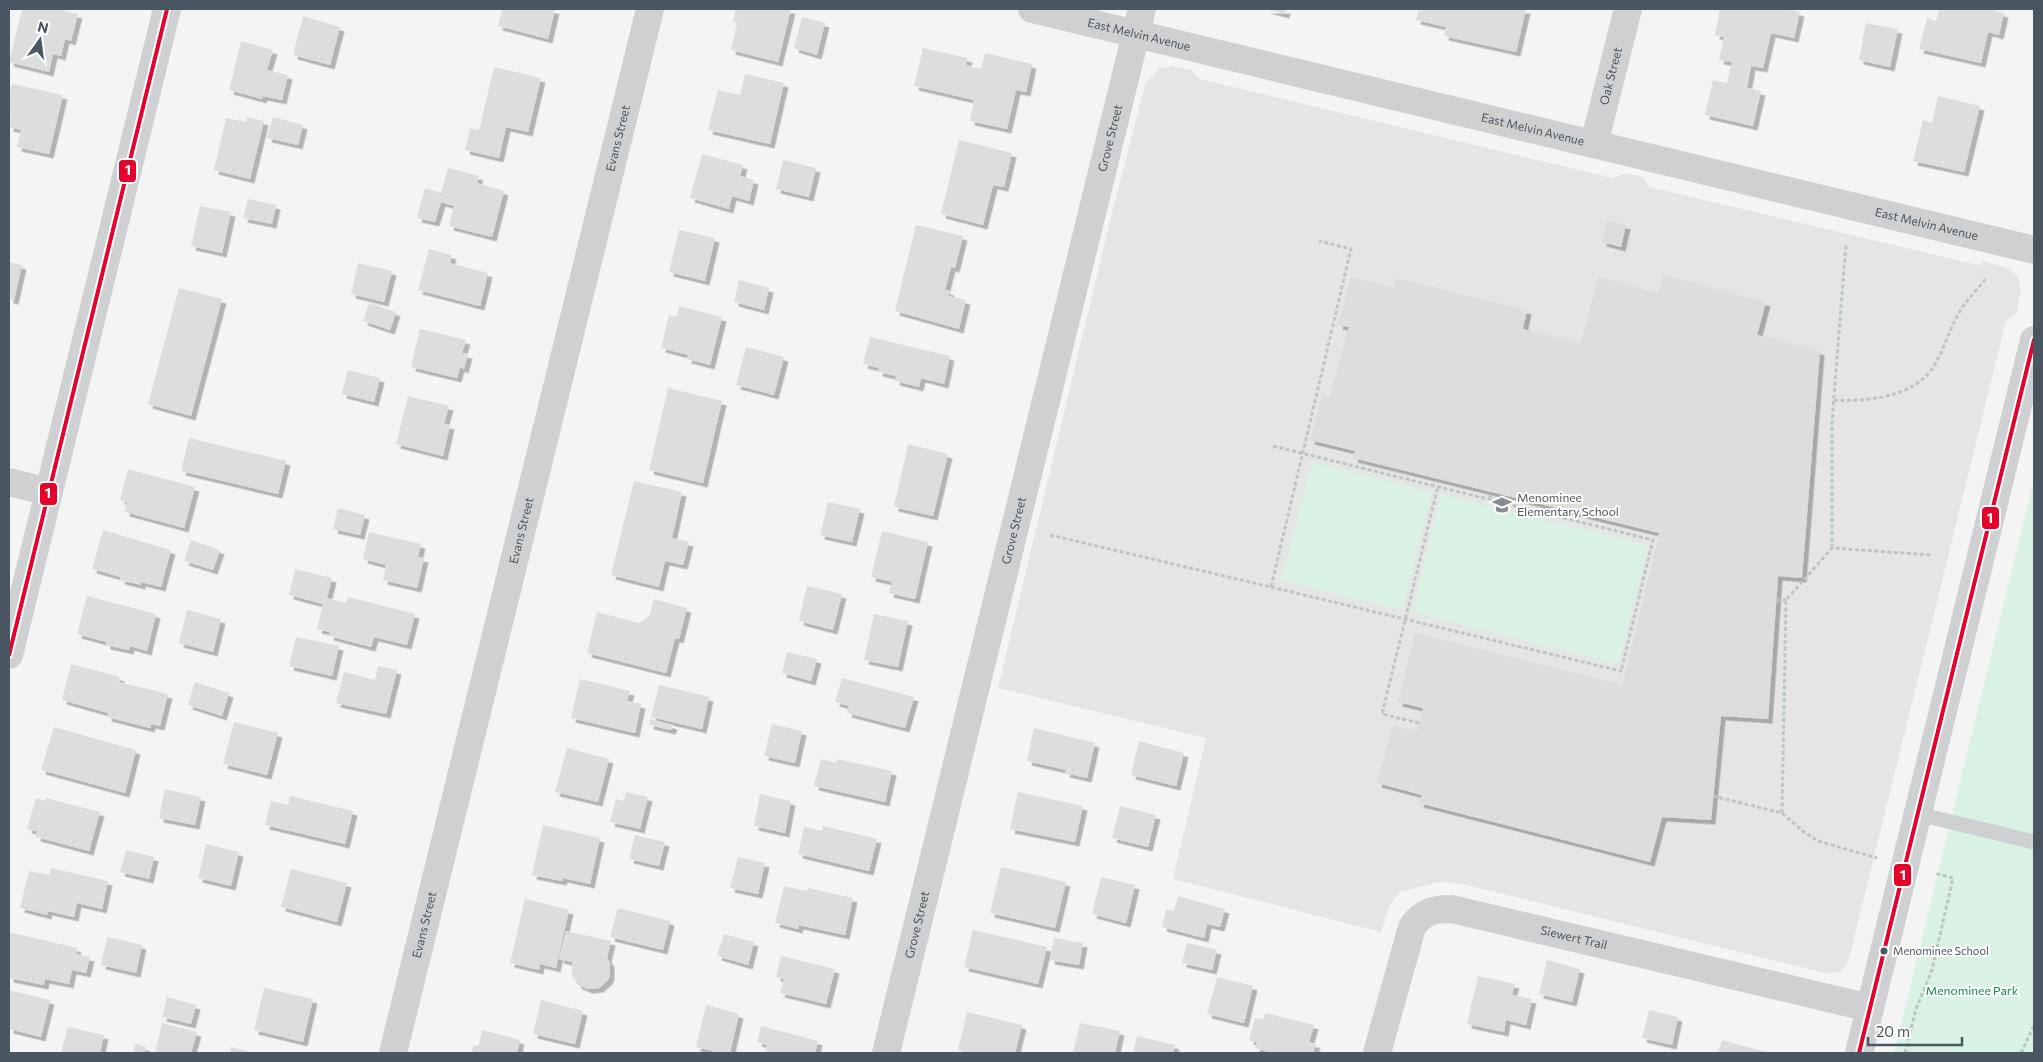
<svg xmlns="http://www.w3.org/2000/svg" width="2043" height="1062" viewBox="0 0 2043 1062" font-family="Commissioner,sans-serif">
<defs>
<filter id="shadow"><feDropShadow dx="4.5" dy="4.5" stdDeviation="0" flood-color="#0004"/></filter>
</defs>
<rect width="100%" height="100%" fill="#f4f4f4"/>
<!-- education -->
<path fill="#e6e5e6" d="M1173 66 1191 70 1200 79 1613 178 1626 173 1643 177 1650 187 1978 265 1985 261 2010 269 2018 277 2021 290 2017 313 2006 321 1849 959 1844 968 1838 972 1825 973 1458 883 1438 882 1400 892 1389 907 1381 932 1173 879 1206 738 998 688 1110 221 1145 84 1159 69Z"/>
<!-- green -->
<path fill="#d9f2e3" d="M1312 462 1432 492 1402 610 1282 580Z
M2034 479V1053H1894Z
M1441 494 1648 545 1618 664 1412 612Z"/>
<!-- building -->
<path fill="#ddddde" filter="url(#shadow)" d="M22 9H57L78 14 71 41 65 39 61 56 53 54 49 72 9 62Z
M502 9H555L548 39 498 26Z
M736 9H791L778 62 731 50 737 23 733 22Z
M1265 9H1286L1285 14Z
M1419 9H1526L1516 52 1444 36 1446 27 1416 20Z
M1720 9H1786L1800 12 1794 38 1771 33 1763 68 1751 66 1747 88 1761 91 1753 126 1705 115 1713 80 1727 83 1732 62 1719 60 1724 37 1715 35Z
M1939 9H1988L2004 13 1999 35 1988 32 1981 63 1919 49 1927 18 1936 21Z
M303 16 340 27 330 65 293 55Z
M802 17 825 23 817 55 794 48Z
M1866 23 1898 29 1890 67 1859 60Z
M241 41 273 50 267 70 288 75 282 100 263 96 262 99 229 90Z
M923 48 968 58 966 65 981 69 985 53 1032 64 1026 92 1016 90 1007 129 970 121 974 100 914 86Z
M494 67 541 78 528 132 506 127 499 158 465 150 470 128 479 130Z
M745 74 784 83 770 144 708 130 718 90 740 95Z
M12 84 63 95 49 154 17 147 21 130 9 127 11 116H9V93Z
M1938 96 1980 106 1964 172 1913 161 1923 120 1932 123Z
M247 117 264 121 250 179 214 170 226 118 246 122Z
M273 117 303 125 298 145 267 138Z
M959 140 1012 153 1004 187 993 185 983 225 941 214Z
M702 154 743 165 740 176 754 180 749 201 732 196 729 209 690 198Z
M783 160 816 168 809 197 776 189Z
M448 168 479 176 477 183 504 191 492 237 449 226 454 206 441 202 435 222 417 218 425 188 441 193Z
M248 199 276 205 272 224 243 218Z
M200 206 231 212 222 253 191 246Z
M1607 220 1626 225 1621 247 1602 242Z
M916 225 963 236 955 268 951 267 945 290 950 291 948 296 966 300 959 329 895 311Z
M679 230 715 238 705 281 669 272Z
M429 249 452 255 450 263 488 273 480 306 418 290Z
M9 262 22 265 14 300 9 299Z
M358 263 392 271 384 302 351 294Z
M1663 275 1766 302 1757 335 1820 351 1802 578 1778 576 1768 719 1721 716 1711 820 1662 817 1650 862 1419 803 1422 795 1377 783 1393 725 1416 732 1423 708 1398 702 1415 633 1622 685 1659 533 1353 458 1355 451 1310 440 1322 394 1330 396 1349 327 1338 325 1351 277 1393 288 1396 278 1527 310 1523 329 1581 343 1598 277 1658 293Z
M739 280 769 288 764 310 734 302Z
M179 288 222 299 191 416 148 404Z
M369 303 396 312 390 330 363 321Z
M679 306 722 317 710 365 687 359 688 355 661 348 669 315 676 317Z
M420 329 466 340 462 353 468 354 464 369 460 367 457 378 411 367Z
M870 337 950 356 944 384 921 378 919 387 895 381 896 376 878 372 879 368 863 364Z
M746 347 784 357 774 395 736 385Z
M348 370 380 378 374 402 342 394Z
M668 388 722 401 703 483 649 470Z
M408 396 449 406 444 424 450 425 443 456 396 444Z
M189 438 286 461 278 494 181 471Z
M908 444 948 454 933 516 894 507Z
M128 469 195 487 184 528 125 512 127 502 120 500Z
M634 481 682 492 672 538 689 542 683 565 665 561 659 587 611 575Z
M828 502 860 509 852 542 820 535Z
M338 508 365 515 360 535 333 529Z
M103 530 171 550 161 587 141 582V585L120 580 121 577 92 569Z
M882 531 928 542 915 599 889 593 892 582 871 577Z
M369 532 421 544 418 557 424 558 417 588 383 580 386 565 363 559Z
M191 540 220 550 213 570 184 561Z
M295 569 332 578 327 598 346 603 348 597 415 614 407 645 374 637 371 647 329 636 330 632 317 629 323 604 289 595Z
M807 586 842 594 833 630 799 621Z
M87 596 156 614 147 651 130 646 129 650 106 645V642L77 634Z
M654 599 687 608 679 639 675 638 666 673 587 653 597 612 639 623 650 615Z
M187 610 221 619 213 652 179 643Z
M874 614 908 621 898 667 864 660Z
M296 637 339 646 332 676 289 666Z
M787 652 817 659 811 681 782 673Z
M71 664 120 677 119 682 168 694 160 726 151 724 150 728 107 717 108 713 62 700Z
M378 666 397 670 386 714 336 703 344 672 375 680Z
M842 678 914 697 905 728 847 713 849 706 835 702Z
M580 679 630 691 627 701 641 704 635 733 571 718Z
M195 682 229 693 222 716 188 705Z
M659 685 709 697 702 729 651 717Z
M650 719 673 725 671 730 649 725Z
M234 722 278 733 267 775 223 764Z
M772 724 802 731 795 763 764 756Z
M54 727 136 750 125 793 41 770Z
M1034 728 1095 743 1087 778 1065 773 1066 770 1027 761Z
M1139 741 1184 753 1176 786 1131 775Z
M567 748 609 759 598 802 555 792Z
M821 759 836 763 837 759 892 771 885 802 814 786Z
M165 789 201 797 195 825 159 818Z
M626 792 648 797 640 829 610 822 616 799 624 801Z
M1018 792 1083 806 1075 842 1010 829Z
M760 794 791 801 785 833 754 826Z
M290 796 353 811 345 844 265 825 271 801 288 805Z
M36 798 45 801 46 798 100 812 89 851 36 837 37 831 27 829Z
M1120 806 1156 815 1148 847 1112 838Z
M543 825 600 838 590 884 563 878 562 881 532 875Z
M823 826 877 839 869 871 798 854 804 827 822 831Z
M635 835 665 842 659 866 629 859Z
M206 844 239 852 231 886 198 878Z
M126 850 154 857 149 879 120 872Z
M738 857 765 863 758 894 730 888Z
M1001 867 1066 882 1055 928 990 913Z
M51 868 108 881 102 909 77 903 74 917 48 911 47 915 20 908 29 871 50 875Z
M291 869 347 883 337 922 281 907Z
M1101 877 1135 885 1126 923 1092 914Z
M784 886 807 891 808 888 853 898 845 935 799 925 798 929 775 923Z
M1178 896 1225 909 1220 927 1207 924 1204 938 1162 927 1166 909 1174 911Z
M525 899 569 910 556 968 540 964 539 970 510 963Z
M618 908 670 921 663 950 610 937Z
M973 930 1047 947 1038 984 964 967Z
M566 931 611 941 607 958 610 963V975L608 980 599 988 588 989 578 985 572 976V962L559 959Z
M9 932 77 948 76 954 90 957 86 973 72 970 69 984 45 979 44 985 9 978Z
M724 934 754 942 748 965 717 956Z
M107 937 142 945 136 973 101 965Z
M1054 938 1083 943 1079 965 1050 960Z
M1187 943 1217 950 1212 970 1182 963Z
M781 956 835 969 826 1004 780 993 784 979 776 977Z
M1547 960 1580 969 1572 1002 1539 994Z
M1478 976 1515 984 1512 995 1532 999 1526 1025 1506 1020 1504 1032 1467 1024Z
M1217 977 1253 986 1244 1023 1207 1014Z
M264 988 313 999 303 1042 254 1030Z
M9 990 50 1000 41 1037 9 1029Z
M167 997 196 1005 191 1024 162 1017Z
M541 1000 583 1011 575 1044 533 1034Z
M706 1005 739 1014 730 1053H721L696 1047Z
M1649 1010 1678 1017 1672 1045 1642 1038Z
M967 1012 1022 1025 1015 1053H972L958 1050Z
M1265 1013 1314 1025 1309 1042 1316 1044 1313 1053H1273L1255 1048 1257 1042 1249 1040 1255 1018 1263 1020Z
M162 1023 197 1032 191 1053H155Z
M1080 1023 1120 1031 1115 1053H1073Z
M761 1026 818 1041 815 1053H765L767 1045 757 1042Z
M68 1027 104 1035 100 1053H61Z
M482 1030 520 1040 517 1053H472L473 1046 479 1045Z
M1137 1036 1175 1045 1173 1053H1133Z
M1722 1040 1770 1053H1718Z
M135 1044 146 1047 144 1053H133Z
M231 1047 253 1053H230Z"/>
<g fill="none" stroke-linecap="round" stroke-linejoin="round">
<!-- path -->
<path stroke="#bcc7c4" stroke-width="3" stroke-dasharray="4 2.5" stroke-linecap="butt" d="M1834 400C1867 402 1915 397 1934 366 1945 348 1950 326 1962 308 1969 297 1979 288 1986 278
M1273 446 1653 540 1621 671
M1490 499 1491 492
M1050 535 1271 587 1351 249 1319 241
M1832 548V422L1846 244
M1271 587 1625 672
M1776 600H1786
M1419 723 1382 714 1438 486
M1713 796 1782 813 1804 832 1818 841 1877 858
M1782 813 1786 600 1832 548 1931 555
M1905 1053 1916 1009 1932 970 1953 878 1934 873
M2021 1053 2034 1025"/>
<!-- service -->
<path stroke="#ced0d2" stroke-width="15" d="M1918 814 2034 842"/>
<!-- minor -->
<g stroke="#ced0d2" stroke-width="28">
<path id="s1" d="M1032 9 2034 250"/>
<path id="s2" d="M1594 144 1628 9"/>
<path d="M9 482 49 492"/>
<path d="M9 655 167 9"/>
<path id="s3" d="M393 1053 650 9"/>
<path id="s4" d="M886 1053 1142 9"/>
<path id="s5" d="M1377 1053 1412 927C1422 912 1434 909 1452 909L1870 1008"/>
<path d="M1859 1053 2034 340"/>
</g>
<!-- bus-1 casing -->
<g stroke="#fff" stroke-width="8">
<path id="bus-1" d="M9 655 167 9
M1859 1053 2034 340"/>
</g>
<!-- bus-1 -->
<use href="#bus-1" stroke="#e4002b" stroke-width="4"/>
</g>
<!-- icons -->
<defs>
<g id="school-bare" transform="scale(1.5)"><path d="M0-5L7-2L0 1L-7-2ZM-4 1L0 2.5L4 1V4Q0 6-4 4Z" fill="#868d94" stroke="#fff" stroke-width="2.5" paint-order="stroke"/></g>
</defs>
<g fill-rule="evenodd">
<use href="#school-bare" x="1502" y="505"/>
</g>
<!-- markers -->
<circle fill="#4a5661" stroke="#fff" stroke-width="2" cx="1884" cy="951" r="4.5"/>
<g text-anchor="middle" stroke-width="4" stroke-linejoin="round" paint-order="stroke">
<!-- bus labels -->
<g font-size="11" fill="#4a5661" stroke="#fff" text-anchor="start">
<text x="1893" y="955">Menominee School</text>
</g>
<!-- street labels -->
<g font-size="12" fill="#4a5661" stroke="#fff">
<text dy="4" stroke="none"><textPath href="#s1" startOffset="110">East Melvin Avenue</textPath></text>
<text dy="4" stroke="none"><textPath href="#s2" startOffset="70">Oak Street</textPath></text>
<text dy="4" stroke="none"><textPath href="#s1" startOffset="515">East Melvin Avenue</textPath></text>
<text dy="4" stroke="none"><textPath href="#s3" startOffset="942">Evans Street</textPath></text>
<text dy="4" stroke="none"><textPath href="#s4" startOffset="942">Grove Street</textPath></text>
<text dy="4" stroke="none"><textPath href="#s1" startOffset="920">East Melvin Avenue</textPath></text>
<text dy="4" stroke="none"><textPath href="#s3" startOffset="538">Evans Street</textPath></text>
<text dy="4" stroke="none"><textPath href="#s4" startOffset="538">Grove Street</textPath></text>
<text dy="4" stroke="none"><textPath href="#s3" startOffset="132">Evans Street</textPath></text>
<text dy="4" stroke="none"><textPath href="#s4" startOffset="132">Grove Street</textPath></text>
<text dy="4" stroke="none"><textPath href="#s5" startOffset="302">Siewert Trail</textPath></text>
</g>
<!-- poi labels -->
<g font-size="12" fill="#4a5661" stroke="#fff" text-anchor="start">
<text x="1517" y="502">Menominee<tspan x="1517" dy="14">Elementary School</tspan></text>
</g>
<!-- park labels -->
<g font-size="12" fill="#17864f" stroke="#fff">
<text x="1972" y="995">Menominee Park</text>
</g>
</g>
<g stroke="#fff" stroke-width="2">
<rect x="118" y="159" width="19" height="24" rx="5" fill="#e4002b"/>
<rect x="39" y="482" width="19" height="24" rx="5" fill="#e4002b"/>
<rect x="1981" y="506" width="19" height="24" rx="5" fill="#e4002b"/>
<rect x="1893" y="863" width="19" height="24" rx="5" fill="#e4002b"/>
</g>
<g font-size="14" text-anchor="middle" font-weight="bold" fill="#fff">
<text x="128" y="175">1</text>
<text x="48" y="498">1</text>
<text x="1990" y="523">1</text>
<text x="1903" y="880">1</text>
</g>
<!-- border -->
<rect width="2043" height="1062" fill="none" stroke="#4a5661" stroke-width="20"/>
<!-- north arrow -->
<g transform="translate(40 40) rotate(14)" stroke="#ffffff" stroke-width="4" paint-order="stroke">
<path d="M0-4L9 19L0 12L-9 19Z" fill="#4a5661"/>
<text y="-8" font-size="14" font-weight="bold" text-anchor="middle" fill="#4a5661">N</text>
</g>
<!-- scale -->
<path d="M1868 1037v8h94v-8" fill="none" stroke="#4a5661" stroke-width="2.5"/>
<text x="1876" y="1037" font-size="15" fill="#4a5661" stroke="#ffffff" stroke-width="4" paint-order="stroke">20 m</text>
</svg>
